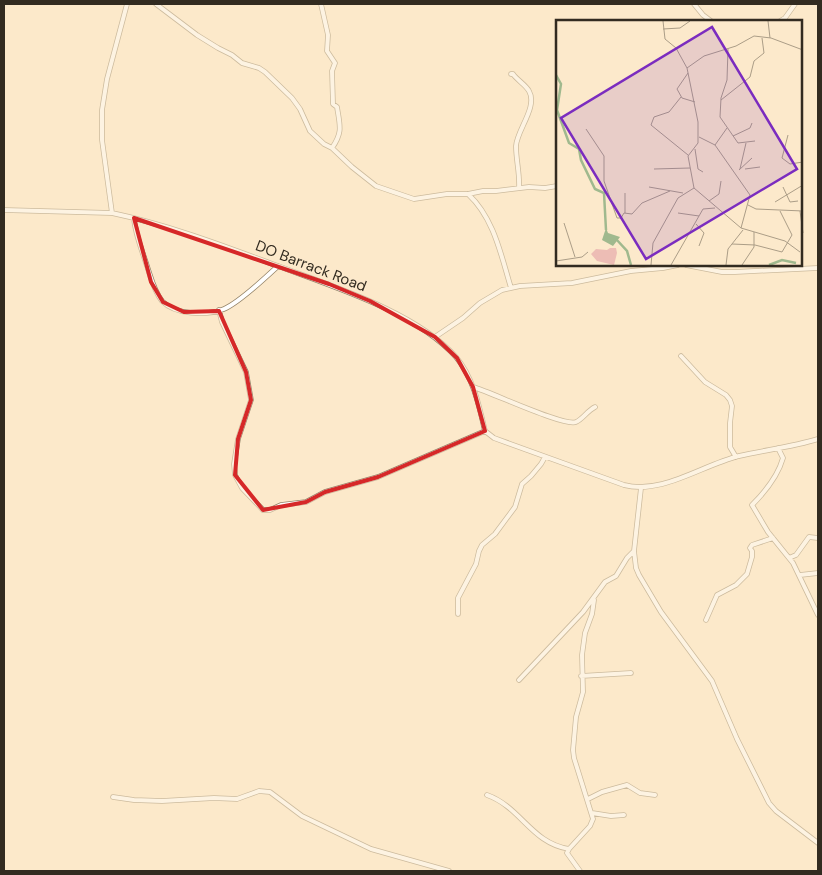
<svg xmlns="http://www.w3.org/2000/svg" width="822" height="875" viewBox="0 0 822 875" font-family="'DM Sans',sans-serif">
<rect width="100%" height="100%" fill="#fce9cb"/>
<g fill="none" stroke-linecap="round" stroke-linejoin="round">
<!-- minor casing -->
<g stroke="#948367" stroke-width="5.5">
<path id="minor" d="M127 4 107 79 102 110V140L112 213C169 225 224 246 278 266 334 287 416 312 456 357 473 377 479 405 485 431L494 438 624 485C662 495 702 465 739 456 765 450 792 447 818 439
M156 4 197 35 218 48 232 55 242 63 259 68 265 72 292 98 300 109 310 131 324 144 332 148 352 167 376 186 414 199 447 194H468L483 191H496L529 187 545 188 557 186
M321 4 328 35 327 51 335 63 332 71 333 104 337 107C340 126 343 132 332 148
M694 4 703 15 711 21
M780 21 785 18 795 4
M511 74H513C517 80 526 85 529 91 538 107 517 130 516 146 516 160 520 174 519 188
M468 194C494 218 501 255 511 288
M4 210 112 213
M134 218C135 234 142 250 147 266 151 278 154 291 162 301 175 315 207 316 224 309 240 302 265 278 278 266
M686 265 722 272H735L818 268
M219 310 222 322 246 372 251 400 238 439 234 464 235 475 242 488 263 510H270L281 505 306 502 325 492 378 477 485 431
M435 337 463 318 480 303 502 290 520 286 572 283 631 271 663 268 678 265
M681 356 705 382 726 395 730 400 732 406 730 423V447L736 457
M473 387C491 392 564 427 576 422 583 419 587 411 595 407
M778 448 783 458C778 476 765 492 752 505L768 532 793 563 818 615
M641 488 634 551 636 568 639 575 661 612 712 681 737 739 769 803 776 811 818 843
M789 558 796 555 809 537 818 538
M800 575 818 573
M458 614V598L476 564 479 551 482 545 495 534 515 507 522 484 531 476 541 464 545 457
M706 620 717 595 736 585 747 574 752 557V551L750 548 752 545 773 538
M581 676 631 673
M519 680 583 612 605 582 616 576 627 558 634 551
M487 795C521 807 531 843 569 849
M113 797 134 800 162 801 214 798 237 799 259 791 270 792 302 816 371 849 449 871
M588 799 602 792 627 785 640 793 655 795
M592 813 611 816 624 815
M580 871 567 853 569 849 590 826 593 819 574 758 573 750 576 717 583 692 582 655 585 633 592 614 594 600"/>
</g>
<!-- minor -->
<use href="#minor" stroke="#fff" stroke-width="4"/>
</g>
<!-- marked area -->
<path d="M0 0H822V875H0ZM134 218 329 284 370 301 435 337 457 358 473 387 485 431 378 477 325 492 306 502 263 510 235 475 238 439 251 400 246 372 219 311 184 312 163 302 151 282Z" fill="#fce9cb" fill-opacity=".55" fill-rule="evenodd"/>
<path fill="none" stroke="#d62828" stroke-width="4" stroke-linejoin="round" d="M134 218 329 284 370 301 435 337 457 358 473 387 485 431 378 477 325 492 306 502 263 510 235 475 238 439 251 400 246 372 219 311 184 312 163 302 151 282Z"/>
<g text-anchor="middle" stroke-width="5" stroke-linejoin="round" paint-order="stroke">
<!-- street labels -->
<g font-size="15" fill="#322b20" stroke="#fce9cb">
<text transform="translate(311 266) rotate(21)" y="5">DO Barrack Road</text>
</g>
</g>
<!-- overview -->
<g transform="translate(556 20)">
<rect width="246" height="246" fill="#fce9cb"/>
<path d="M54 228H60L61 233 58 245 41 241 35 234 40 229 51 230Z" fill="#edbdb5"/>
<path d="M50 208 52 213 64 217 57 226 46 220Z" fill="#a0b98e"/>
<path fill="none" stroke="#a0b98e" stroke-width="2.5" d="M0 55 5 64 1 90 13 123 23 129 25 140 39 169 48 173 50 210M60 219 71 231 75 245M213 245 226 240 240 243"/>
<path fill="none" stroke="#ab9d87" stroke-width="1" d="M107 1 109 19 120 28 131 48M212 1 214 18M107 9 124 8 134 1M172 29 171 60 165 78 164 97 182 123 199 121M132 53 121 69 126 78 139 82M125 77 113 92 98 97 95 105 132 135M165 80 194 57 198 41 208 33 206 18M30 109 48 136V161L61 198H65L68 193 76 194 86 183 114 171M232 115 226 138 234 144 247 142M177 116 194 108 196 103M143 117 159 125 194 175 185 208M159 125 171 108M139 129 142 149 147 152M98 149 134 148M184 149 190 123M189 149 204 147M183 150 196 138M93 167 127 173M227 167 234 182 242 181M153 181 163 174 165 161M219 182 247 165M192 185 200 189 247 191M224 191 236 215M244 191 247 213M69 193V173M122 193 143 196M8 203 19 237M140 204 148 213 143 226M176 224 199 225 226 232 236 215M244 232 229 221 185 208 138 168 132 136 142 123V102L131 48 148 36 180 26 198 16 215 18 247 30M0 241 26 237 32 232M95 245 97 223 122 178 138 168M115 245 147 189 159 188M170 245 172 229 187 210M186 245 198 227V212"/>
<path fill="#7b2cbf" fill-opacity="0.15" stroke="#7b2cbf" stroke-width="2.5" d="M156 7 241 149 90 239 5 98Z"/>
<rect width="246" height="246" fill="none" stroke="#322b20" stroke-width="2.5"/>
</g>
<!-- border -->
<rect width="822" height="875" fill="none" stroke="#322b20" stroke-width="10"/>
</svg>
